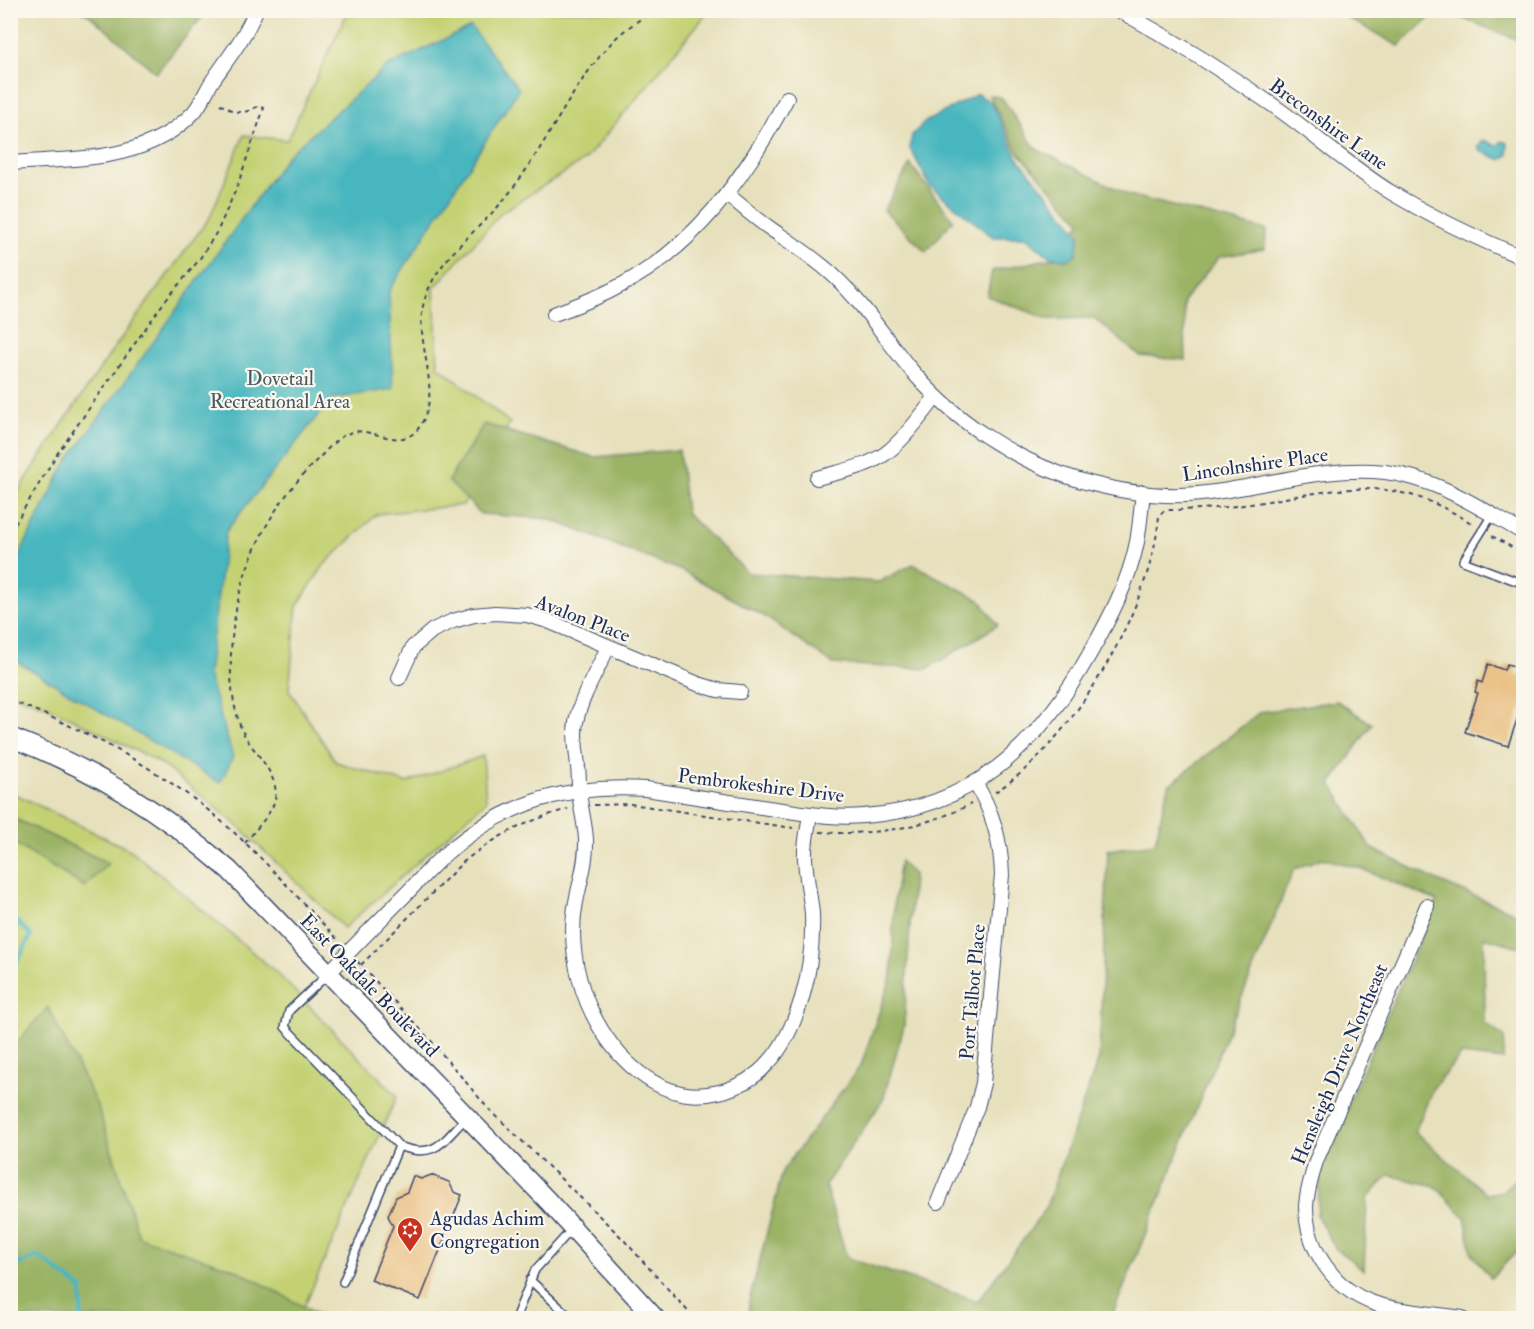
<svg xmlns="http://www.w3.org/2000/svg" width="1534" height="1329" viewBox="0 0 1534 1329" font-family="'IM FELL Double Pica',serif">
<rect width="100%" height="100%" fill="#fbf7ec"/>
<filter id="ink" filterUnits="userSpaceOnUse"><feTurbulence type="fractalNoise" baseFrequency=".0167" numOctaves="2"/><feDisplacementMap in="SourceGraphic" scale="12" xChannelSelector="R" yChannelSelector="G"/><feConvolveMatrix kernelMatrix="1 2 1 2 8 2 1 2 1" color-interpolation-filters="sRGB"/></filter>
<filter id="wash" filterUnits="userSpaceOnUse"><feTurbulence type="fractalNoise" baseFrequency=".008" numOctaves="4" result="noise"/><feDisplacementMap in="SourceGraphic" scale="24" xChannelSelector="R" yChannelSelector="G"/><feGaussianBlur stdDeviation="1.35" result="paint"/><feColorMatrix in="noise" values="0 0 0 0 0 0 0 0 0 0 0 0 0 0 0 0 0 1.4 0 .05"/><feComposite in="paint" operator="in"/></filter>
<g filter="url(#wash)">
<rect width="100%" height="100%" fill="#e7e0bc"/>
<!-- green -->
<path fill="#c4d173" stroke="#708068" stroke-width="1.5" d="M348 11H709L586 159 502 212 434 288 438 366 510 423 463 505 377 514 324 565 297 606 289 690 336 762 406 783 483 756 486 801 344 928 237 825 160 763 47 706 11 694 10 505 45 450 114 348 210 217 244 135 287 140Z
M11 792 132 851 276 972 397 1096 299 1318 11 1213Z"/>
<!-- forest -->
<path fill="#9bb365" stroke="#5b7162" stroke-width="1.5" d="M79 11 207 10V11L156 73 89 15Z
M1335 11H1437L1399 46Z
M1444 11H1523V42Z
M989 95 1002 98 1036 149 1129 195 1267 230 1264 249 1219 257 1184 300 1186 360 1140 356 1094 318 1048 319 987 296 992 271 1057 257 1081 222 1018 152Z
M910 164 953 220 926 252 884 210Z
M484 424 594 457 679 450 686 513 748 573 879 582 913 564 980 600 998 625 927 669 833 664 764 616 682 571 549 519 481 514 448 481Z
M1337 701 1372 724 1331 784 1371 848 1440 882 1523 916V948L1484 937 1485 1023 1504 1037 1503 1060 1461 1055 1433 1088 1415 1132 1487 1194 1503 1191 1523 1171V1245L1491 1278 1472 1254 1465 1217 1435 1186 1389 1175 1367 1199 1364 1270 1336 1249 1317 1216 1321 1165 1437 901 1362 869 1322 858 1294 869 1114 1311 1115 1318H748L749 1302 783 1170 861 1065 892 975 894 901 900 861 913 874 904 1026 883 1100 825 1185 847 1258 978 1301 1045 1210 1099 1058 1108 850 1155 843 1168 786 1260 712Z
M11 817 108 863 85 887 15 844 11 845Z
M48 1007 98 1107 139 1237 235 1269 324 1318H11V1046L13 1047Z"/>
<!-- water -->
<path fill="#46b6be" stroke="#30728e" stroke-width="1.5" d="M471 27 519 89 389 291 393 389 331 399 226 531 208 674 233 757 220 783 11 658V571L65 465 287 156 388 66Z
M977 94 991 102 1018 158 1080 234 1076 254 1067 260 1049 256 1026 237H993L930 186 910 148 912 135 925 122Z
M1484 140 1497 146 1502 141 1508 143V155L1501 160 1480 151 1478 147 1481 142Z"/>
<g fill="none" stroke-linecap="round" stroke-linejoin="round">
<!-- stream -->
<path stroke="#46b6be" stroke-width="4.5" d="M10 916 31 935 10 975
M10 1268 38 1256 82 1289 81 1318"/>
</g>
<g id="blocks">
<!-- building -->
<path fill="#e8ba79" d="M1488 664 1504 670 1507 664 1517 667 1514 674 1524 677V709L1521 708 1508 746 1465 732 1478 693 1475 692 1478 681 1482 683Z
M431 1175 449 1182 454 1192 462 1195 420 1300 371 1280 393 1226 388 1216 396 1197 407 1192 413 1176 421 1179Z"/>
</g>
</g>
<g filter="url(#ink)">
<use href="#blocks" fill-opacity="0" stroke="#3a4a6c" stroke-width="1.5"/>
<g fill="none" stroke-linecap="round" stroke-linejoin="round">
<!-- lane casing -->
<g stroke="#3a4a6c" stroke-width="10">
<path id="lane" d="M1492 515 1463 561 1524 584
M328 974 289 1011 285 1027 399 1146C435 1160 442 1142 465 1119
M530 1280 571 1318
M343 1282 399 1146
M518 1318 517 1314 535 1270 572 1229"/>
</g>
<!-- street casing -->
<g stroke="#3a4a6c" stroke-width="16">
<path id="street" d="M1118 10C1172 39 1223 71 1274 106 1314 134 1350 167 1392 193 1434 218 1478 239 1524 258
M10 163C75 158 146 163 194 112 202 103 206 90 213 80 229 57 245 37 256 10
M728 195C742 206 756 219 771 229 793 244 815 258 834 276 863 303 883 335 907 365 952 420 1014 461 1082 481 1124 493 1172 499 1215 492 1271 484 1328 466 1385 472 1437 478 1479 508 1524 533
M554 314C573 307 592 300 610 291 693 251 745 178 787 98
M817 478C842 471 870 467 890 450 908 435 922 414 936 397
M608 647C597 671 581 697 576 722 573 738 577 752 578 767 579 775 579 782 579 790 580 806 585 823 586 839 587 861 580 881 576 902 569 935 575 973 588 1004 610 1055 659 1107 719 1092 739 1087 756 1077 769 1062 785 1045 795 1020 802 998 810 971 813 941 812 913 810 895 806 877 805 859 804 844 808 829 810 814
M399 678 413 647 433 630 453 621 474 615 495 613 527 615 548 621 698 684 718 690 740 692
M1427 906 1316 1161C1312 1176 1307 1190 1306 1206 1306 1249 1335 1291 1376 1304 1404 1313 1434 1313 1462 1318
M328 974C353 947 379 921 405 895 420 880 434 863 450 850 510 800 570 784 646 789 687 795 727 802 768 808 799 812 831 819 863 816 972 809 1038 746 1089 655 1109 620 1129 582 1137 542 1140 526 1141 509 1143 492
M938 1202 977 1107 983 1083 1002 875C1001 841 993 811 975 783"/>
</g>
<!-- secondary casing -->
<g stroke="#3a4a6c" stroke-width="21">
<path id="secondary" d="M10 737C95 770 160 810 229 870L548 1201 655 1318"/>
</g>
<!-- path -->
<path stroke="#3a4a6c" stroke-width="2" stroke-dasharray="4.5 4.5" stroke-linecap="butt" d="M10 532 57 454 162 305 199 260 218 230 237 187 264 108C257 106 256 107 250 110 238 116 227 108 217 102
M1492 536 1524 554
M10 700C72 725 130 753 184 792 243 833 290 890 339 941
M995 792C1072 745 1153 604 1159 515L1165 510C1196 510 1226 508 1257 503 1345 488 1394 473 1474 525
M594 805 631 804 793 828
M820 832C872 836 924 828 971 804
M245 843C275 806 290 797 257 753 250 744 242 734 239 722 226 684 230 630 240 592 253 540 281 495 319 458 329 448 338 436 352 432 373 427 403 453 420 426 444 389 413 342 424 302 436 259 474 235 501 203 544 153 569 87 615 39 626 28 640 20 653 10
M357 961 432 1042 486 1106 622 1238 694 1318
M361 965 462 863C494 837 528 820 568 809"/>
<!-- lane -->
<use href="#lane" stroke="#fff" stroke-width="7"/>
<!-- street -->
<use href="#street" stroke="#fff" stroke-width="14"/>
<!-- secondary -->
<use href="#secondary" stroke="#fff" stroke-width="18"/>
</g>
</g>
<!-- icons -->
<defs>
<g id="synagogue-pin" transform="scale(1.35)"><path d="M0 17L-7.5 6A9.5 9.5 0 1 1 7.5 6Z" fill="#c8321e" stroke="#fbf7ec"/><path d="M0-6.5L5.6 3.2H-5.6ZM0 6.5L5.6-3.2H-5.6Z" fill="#fff"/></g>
</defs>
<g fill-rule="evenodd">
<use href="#synagogue-pin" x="410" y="1230"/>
</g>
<g text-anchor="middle" stroke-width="4.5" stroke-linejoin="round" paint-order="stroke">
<!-- street labels -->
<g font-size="20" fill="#1b2f5e" stroke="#fbf7ec">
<text transform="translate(1329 124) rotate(36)" y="7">Breconshire Lane</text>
<text transform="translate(1255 464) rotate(-8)" y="7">Lincolnshire Place</text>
<text transform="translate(583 618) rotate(21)" y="7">Avalon Place</text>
<text transform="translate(761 785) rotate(7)" y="7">Pembrokeshire Drive</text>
<text transform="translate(370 985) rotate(46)" y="7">East Oakdale Boulevard</text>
<text transform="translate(972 992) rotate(-85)" y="7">Port Talbot Place</text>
<text transform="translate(1339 1064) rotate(-67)" y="7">Hensleigh Drive Northeast</text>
</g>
<!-- park labels -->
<g font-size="20" fill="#455863" stroke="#fbf7ec">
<text x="280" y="385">Dovetail<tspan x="280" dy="23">Recreational Area</tspan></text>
</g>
<!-- poi labels -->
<g font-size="20" fill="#1b2f5e" stroke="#fbf7ec" text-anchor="start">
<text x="430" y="1225">Agudas Achim<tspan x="430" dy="23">Congregation</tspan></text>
</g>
</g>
<!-- margin -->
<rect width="1534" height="1329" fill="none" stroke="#fbf7ec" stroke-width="36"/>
</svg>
